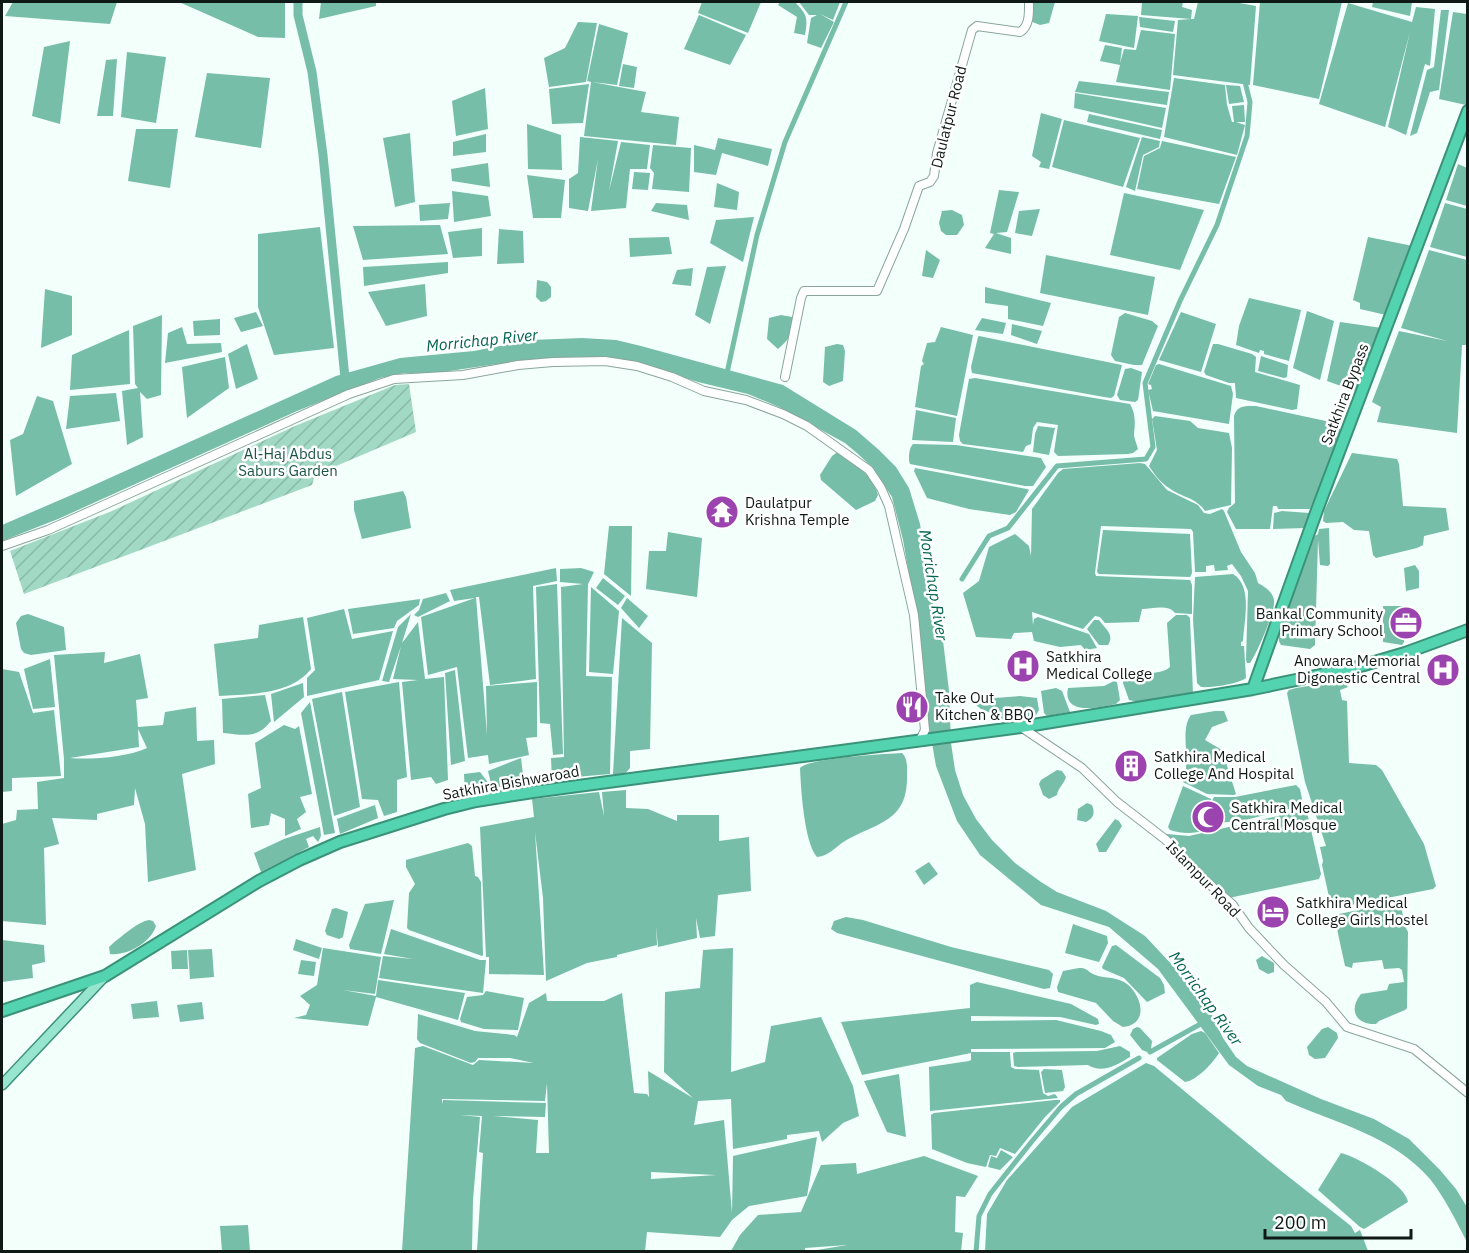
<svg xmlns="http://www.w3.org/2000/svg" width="1469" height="1253" viewBox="0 0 1469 1253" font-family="'IBM Plex Sans',sans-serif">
<defs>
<pattern id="garden-furrows" width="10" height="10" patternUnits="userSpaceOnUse" patternTransform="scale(1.5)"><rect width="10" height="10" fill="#a1d9c5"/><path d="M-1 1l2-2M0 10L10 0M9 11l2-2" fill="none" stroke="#89baa8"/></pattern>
</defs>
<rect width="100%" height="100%" fill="#f3fffa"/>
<!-- garden -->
<path fill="url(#garden-furrows)" d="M409 384 416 432 315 475 312 485 24 594 10 551 112 511 295 426 395 385Z"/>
<!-- water -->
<path fill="#76bea7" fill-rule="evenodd" d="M13 2H117L110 24 5 16Z
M179 2H285V38L258 37Z
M321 2H376V6L319 19Z
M702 2H761L748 33 698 13Z
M780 2H795C807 15 808 17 805 35L794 33 797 17 778 5Z
M799 2H840L833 20 820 14 834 22 821 48 807 43 811 18 817 15H809Z
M1033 2H1055L1049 23 1040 25 1030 21Z
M1142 2H1183L1182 7 1192 10 1191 19H1194L1198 2H1234L1256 6 1250 85 1173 75 1178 20 1191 19 1141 15Z
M1260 2H1342L1319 99 1253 85Z
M1373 2H1412L1410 16 1372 7Z
M1348 3 1412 22 1416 7 1435 9 1430 66 1425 64 1406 135 1388 127 1410 32 1385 127 1319 104Z
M1441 10H1449L1439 90 1430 92 1417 133 1410 136 1427 70 1434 67Z
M1453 12 1467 14 1466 105 1439 99Z
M1106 14 1138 16 1134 48 1099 41Z
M699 15 746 35 730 65 684 49Z
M1139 17 1175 21 1173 32 1140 27Z
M578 22 597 23 586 82 549 87 544 58 565 48Z
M599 24 628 33 617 85 592 82 646 92 641 112 679 117 676 145 584 136 591 82 587 81Z
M1141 30 1175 34 1170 90 1116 82 1120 65 1100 61 1105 45 1122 48 1120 63 1124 49 1136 50Z
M70 41 60 124 32 116 44 47Z
M127 52 166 57 156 123 121 117Z
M117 59 113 116H97L106 60Z
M623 64 637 67 634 88 619 86Z
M207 73 270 78 261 148 195 137Z
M1174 78 1225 85 1227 105 1232 122H1234L1232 106 1244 105 1245 122H1236L1245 125 1237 155 1164 137Z
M1079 81 1169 92 1167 105 1075 92Z
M589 84 583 123 552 124 549 89Z
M1226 85 1240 86 1244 102 1229 104Z
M485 88 488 129 456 136 452 101Z
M1075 93 1166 108 1162 128 1074 108Z
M1041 113 1062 119 1049 169 1039 167 1041 162 1032 156Z
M1089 114 1162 130 1160 139 1087 122Z
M1064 120 1140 138 1123 187 1052 167Z
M527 124 561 135 562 170 528 169Z
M136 129H178L170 188 128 181Z
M410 133 415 202 395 207 383 138Z
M486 134V152L453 156V142Z
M580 137 618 141 609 191 621 142 650 145 647 169H630L626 208 591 211 598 159 588 211 569 208V179L578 173Z
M1142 137 1160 141 1159 147 1143 155 1135 191 1126 187Z
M718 138 772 149 768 166 722 153 716 175 694 172V145L715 150Z
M1162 141 1236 157 1219 204 1137 189 1144 156 1160 148Z
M653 145 691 148 689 192 652 189 654 173 650 168Z
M488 163 490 187 452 181 451 169Z
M1458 164 1467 168V206L1446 200Z
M634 172 650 173 648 190 632 189Z
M527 175 565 180 561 218H533Z
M717 183 739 192 737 210 714 207Z
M999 190 1019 192 1007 232 996 233 1011 238V254L985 248 994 234 990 233Z
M452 191 488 196 491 216 454 222Z
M1124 193 1204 210 1180 270 1110 255Z
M450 203 448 219 420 221 419 205Z
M656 203 687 205 689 220 651 211Z
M1445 203 1467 209V257L1430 247Z
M1040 209 1032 236 1015 233 1019 211Z
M952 210 962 215 964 225 957 235H946L941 231 939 223 942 211Z
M754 217 743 262 710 243 716 220Z
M440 225 448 254 363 260 353 226Z
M320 227 334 348 274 355 258 307V234Z
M482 228V256L453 258 448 232Z
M499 229 523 231 524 263 497 264Z
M669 237 672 254 630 257 629 238Z
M1368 237 1413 246 1386 315 1360 309V303L1353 300Z
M926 250 940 260 933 278 922 276Z
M1429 250 1467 260V345H1462L1457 433 1377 422 1381 407 1372 402 1399 331 1447 341 1401 328Z
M1046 255 1155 277 1148 315 1040 293Z
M448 262V273L364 286 363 267Z
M726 266 710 324 695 315 707 267Z
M693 268 691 286 672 284 677 270Z
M537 280 547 282 551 287V297L546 301 541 302 536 297Z
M425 284 427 316 386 326 368 292Z
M985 287 1051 303 1043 326 1008 319V306L985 303Z
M45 289 72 296V335L41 348Z
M1249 298 1301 310 1289 361 1264 354V351L1260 350 1259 353 1236 345 1239 326Z
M1307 311 1334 321 1320 380 1293 368Z
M256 312 263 326 241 332 234 318Z
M1181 312 1216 324 1201 372 1159 360Z
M1125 313 1152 321 1158 326 1142 365H1134L1115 361 1111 355 1119 317Z
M162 315 161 395 147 399 140 392 143 437 127 445 122 391 138 388 135 384 133 326Z
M781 315 792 317C795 333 789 339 778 349L767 339 769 318Z
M982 318 1006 323 1003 334 975 330Z
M220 319V335L194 336 193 321Z
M1340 322 1382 328 1355 391 1327 381Z
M1012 324 1042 331 1037 344 1011 335Z
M182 327 187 344 221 343 222 352 165 363 168 333Z
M941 327 973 335 957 416 915 407 921 366 924 364 922 361 927 343 935 342Z
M129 330 130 384 70 390 72 355Z
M979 336 1122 365 1114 396 1111 398 1104 397 972 373 971 367 978 337Z
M582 338 616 340 641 346 783 385 856 430 879 450 896 467 909 488 920 524 932 601 942 632 949 691 951 743 955 770 963 795 976 819 992 840 1015 863 1041 882 1057 892 1106 911 1145 936 1191 985 1212 1015 1223 1038 1236 1057 1247 1066 1321 1099 1374 1119 1409 1139 1440 1170 1456 1189 1467 1207V1242C1456 1221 1445 1198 1430 1179 1393 1136 1336 1123 1286 1101L1281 1095 1258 1086 1229 1065 1158 969 1109 927 1041 905 980 855 957 821 936 766 928 720 917 619 903 540 892 497 871 466 858 454 845 443 779 407 748 394 698 382 623 359 597 357 523 360 436 373H405L380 378 297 411 58 519 2 541V525L83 490 336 376 400 358 474 351 531 340Z
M247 344 258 379 236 389 228 354Z
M837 344 843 345 845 351 843 381 829 386 823 382 825 347Z
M1213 344H1218L1252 354 1256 357 1255 372 1300 385 1297 409 1292 410 1236 398 1235 383H1229L1206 375 1204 372Z
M1261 356 1288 365 1287 377 1284 378 1258 371Z
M225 357 229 388 187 418 182 367Z
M1159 364 1231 386 1233 394 1229 424 1153 411 1148 390 1152 389 1151 385 1148 384 1156 365Z
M1131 368 1142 372 1138 400 1135 402 1120 400 1117 395 1125 369Z
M975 378 1130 404C1136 414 1135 424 1134 434 1134 438 1137 445 1138 449L1133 453 1128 454 1058 456 1054 452 1058 425 1037 422 1033 428 1031 444 1026 446 1023 452 963 444 960 441 959 435 969 379Z
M116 393 120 421 66 429 70 396Z
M37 396 53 401 72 464 16 496 10 440 23 434Z
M1256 406 1335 423 1343 433 1310 509H1278L1277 506H1273L1270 529H1236L1227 512 1229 508 1235 503 1234 416C1237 405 1246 406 1256 406Z
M916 410 956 418 953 442 912 440Z
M1155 416 1190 421 1198 428 1229 433 1232 448 1231 505 1205 511C1197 498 1181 497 1169 488 1161 483 1154 474 1149 466L1157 450 1152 419Z
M1038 426 1055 428 1049 455 1033 452 1035 434Z
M913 444 956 445 1041 458 1046 467 1033 486H1025L910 464C908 459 909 448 913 444Z
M839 451C854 463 873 475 878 495L875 501 856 510 821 480 820 475 832 456Z
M1352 453 1397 459 1399 464 1403 506 1446 508 1449 530 1424 536 1423 545 1417 548 1376 558 1373 555 1369 531 1354 530 1343 522 1326 523 1323 521 1324 511Z
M1140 463 1145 464 1167 490 1198 505 1204 513 1210 514 1222 509 1224 511 1241 552 1255 573 1258 583C1265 587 1272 591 1274 600 1276 610 1257 653 1250 663H1247L1246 660 1248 591 1241 576 1232 564 1227 566 1228 570 1215 571 1214 565 1206 566V572H1195L1193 532 1191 529 1101 526 1095 573 1096 576 1190 580 1192 585V614L1175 613C1168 604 1152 609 1142 609L1139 622 1105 623 1100 617 1095 616 1083 629 1032 612 1033 625 1034 619 1038 617 1089 634 1097 648 1085 650 1081 645 1060 647 1034 641 1032 632 1014 633 1011 639 976 637 963 593 979 581 989 547 1015 534 1029 546 1031 556 1032 509 1058 473 1063 469Z
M915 468 1027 489 1029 490 1016 512 1010 515 969 509 927 498 914 471Z
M403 491 406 497 411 528 362 539 354 510V501Z
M1282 511 1309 513 1310 514 1305 528 1273 529 1274 513Z
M609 526H632L631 596 604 574Z
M1329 528 1330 564 1328 566 1320 565 1318 540 1315 645 1310 649 1281 645 1279 641V633L1315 536 1318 534 1319 529Z
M1103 530 1190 534 1192 573 1190 577 1099 574 1097 572Z
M668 532 702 538 697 597 646 589 649 551H666Z
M1415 565 1419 571V588L1406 591 1404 568Z
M556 568 557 581 533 586 536 679 490 685 479 597H476L487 735 486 686 537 682V737L526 738 529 755 489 764 488 755 468 758 457 667 428 675 421 617 475 598 454 601 450 590Z
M581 568 594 572 588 584 586 676 612 677 610 774 564 778V768L561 781 552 782 551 758 564 757 561 587 583 584 560 582V569Z
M1233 574C1253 586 1244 621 1243 641L1241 642V646H1244L1246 678C1238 684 1211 688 1201 687L1197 683 1193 619 1195 577Z
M603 578 625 596 618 605 596 588Z
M557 584 563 754 553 755 550 724 540 723 536 587Z
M591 587 619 611 613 674 589 672Z
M446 593 450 601 418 617 414 615 419 610 423 599Z
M627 598 648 616 639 628 621 608Z
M420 599 419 605 397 621 394 628 353 634 348 609Z
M1383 606H1403L1404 642 1402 645 1383 642Z
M344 609 352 639 393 631 379 680 307 696V678L315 670 307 618Z
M28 614 64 627 66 650 31 655 24 653 21 649 16 623 21 616Z
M411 614 402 643 418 622 425 679 444 677 448 780 436 784 431 777 411 780 402 682 418 680 393 679 401 646 389 682 382 681 398 627Z
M1176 615H1187L1190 618 1193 694 1138 702 1129 700 1123 683 1124 677C1138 670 1159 677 1170 667L1167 623Z
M303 617 311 669C291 695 249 694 219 696L214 644 258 638 259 625Z
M622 618 652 643 650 749 630 751V768L624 775 613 774Z
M1094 620H1099C1105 629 1115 634 1108 645H1099L1087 629Z
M105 652 104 663 140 654 148 698 136 700 138 727 163 725 165 712 196 707 197 741 214 740 215 764 182 774 196 870 148 882 145 824 135 788 134 805 97 814V820L52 818 59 844 44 848 46 925 2 921V824L16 820 17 810 38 809 37 782 64 778V759L54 655ZM138 729 147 748C128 757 91 760 70 758L139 747Z
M50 659 55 707 33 709 24 669Z
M2 669 19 672 33 713 54 710 61 776 12 778V791L2 792Z
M455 670 465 761 451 765 445 673Z
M1114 681 1117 682 1120 700 1116 704C1101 707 1062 717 1068 688L1104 686Z
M1339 681H1344L1348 687 1340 690 1342 700 1347 701 1349 763 1376 765 1382 770 1424 844 1436 886 1433 889 1336 908 1331 906 1322 865 1323 861 1320 847 1326 846 1305 782 1287 693 1289 690 1296 688Z
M399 682 407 777 397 780V812L384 816 378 800 362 799 345 692Z
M303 683 304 697 274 722 271 694Z
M1056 688 1062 691 1070 712 1047 716 1044 713 1041 691Z
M342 692 360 807 334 816 312 699Z
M265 695 271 721C257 739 244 735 223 733L222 699Z
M1020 696 1037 698 1039 710 1036 715 1021 718 993 720 991 713 981 709 976 705 977 701 981 699Z
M310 702 335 833 324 835 301 713Z
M1215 711H1224L1228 721 1212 727 1205 740 1222 750 1236 794 1234 795 1207 794 1183 782C1184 777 1186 773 1186 768 1188 752 1181 728 1191 715Z
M284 725 295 729 299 726 312 794 300 797 306 812 297 819 301 829 285 836V819L271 813 269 825 251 828 248 794 261 788 255 743Z
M902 753C908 759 907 767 907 775 908 822 878 822 845 841 835 847 829 856 817 857 804 842 801 789 800 768 809 758 884 754 902 753Z
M521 758 524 783 492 788 488 771Z
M1057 770 1062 771 1066 777C1064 784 1058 788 1057 795L1049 799 1043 795 1039 784 1041 780Z
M480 772 490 785 488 788 465 795 464 774Z
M1296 785 1300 789 1303 804 1301 806 1241 821 1215 823 1212 801 1214 797H1235Z
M1183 786 1211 799 1212 826C1200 835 1183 834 1170 830L1168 827Z
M626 790V808L648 809 677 821V815H719V841L749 837 751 891 718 895 715 936 700 938 696 918 697 938 658 947 656 926 657 945 617 955V957L587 963 546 981 543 898 535 832 544 975 489 974V957H486L480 827 534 817 532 799 599 792 604 816 602 792Z
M1087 803 1092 805C1095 813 1094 818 1086 822L1077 820 1078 809Z
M375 805 378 818 340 834 337 819Z
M1304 810 1307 812 1321 874 1319 879 1238 896 1229 898 1167 842 1165 838 1167 834 1189 836Z
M1115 819 1119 821 1122 826 1106 852H1099L1096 844Z
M320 827 321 836 318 842 313 836 306 839 309 847 261 872 254 853 284 839Z
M468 843 472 846 475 876 478 877 481 882 483 955 482 956 409 930 407 928 409 893 415 884 406 867V860Z
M929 862 938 874 924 885 915 871Z
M394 900 381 954 350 949 349 945 365 904Z
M1397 902 1401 904 1404 924 1408 932 1407 1008 1405 1010 1379 1021 1376 1024C1356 1025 1348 1010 1361 994L1387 990 1389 984 1404 982 1402 970 1399 968 1384 969 1382 960 1353 963 1352 968 1345 966 1334 915Z
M336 908 348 912 343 937 339 939 327 935 325 931 332 909Z
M846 917 863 920 951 947 1049 970 1053 974 1050 988 1044 989 837 933 831 929 834 921Z
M149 920 153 921 156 926C151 942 128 956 110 954L109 947C118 939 139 921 149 920Z
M1073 924 1107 936 1108 943 1099 962 1065 953Z
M391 929 480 960H486L483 993 379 978 383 956 413 959 384 954Z
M296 939 322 948 319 959 293 950Z
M2 940 44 945 45 962 32 965 33 978 2 982Z
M1116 945 1160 978 1164 985 1165 993 1147 1002 1124 978 1103 969 1102 967 1112 946Z
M323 948 381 957 375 994 343 990 376 996 378 980 465 993 458 1020 376 997 368 1026 294 1018 306 1015 310 1005 300 996 317 985Z
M733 948 731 1072 765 1062 771 1026 821 1017 853 1086 859 1116 843 1123 822 1142 819 1131 787 1135V1139L733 1149 731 1099 698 1101 694 1125 724 1120 732 1213 733 1156 817 1137 807 1196 749 1206 732 1220 720 1237 647 1232 645 1251H477L483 1153 479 1152 482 1116 460 1115 480 1117 473 1200 472 1251H402L415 1048 423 1046 473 1065 479 1060 534 1063 510 1058H478L475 1062 471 1063 420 1043 417 1039 418 1014 475 1031 514 1035 517 1037 529 1003 546 993 547 1001H604L622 993 634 1093 647 1094 649 1097 648 1071 693 1098 664 1072 665 992 700 988 703 950ZM547 1083 549 1153H536L538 1120 493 1116 545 1117 546 1103 443 1100 442 1104V1099H444L545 1101ZM651 1172 716 1175H717L651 1179Z
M212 949 214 977 190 979 188 950Z
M187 950 188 969H172L171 951Z
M1262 956 1274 963V972L1268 974 1259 969 1256 960Z
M301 960 316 962 314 976 298 974Z
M1079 968C1086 968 1087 970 1091 973 1100 979 1114 976 1124 982 1141 992 1151 1024 1123 1027L1113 1021 1096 1003 1058 992 1057 987 1063 971Z
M977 982 1071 1004 1098 1019 1099 1024 1096 1025 1060 1017 971 1016V1021L1056 1020 1101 1031 1111 1035 1115 1042 1105 1048 971 1049V1052H1010L1011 1067 1015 1069 1039 1070 1043 1093 1048 1096 1055 1094 1058 1098 930 1111 929 1067 969 1061 971 1060V1053L862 1075 841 1022 970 1008V985Z
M486 991 524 998 518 1030 484 1029 461 1022 460 1019 467 997 483 995Z
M157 1001 159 1017 133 1019 131 1004Z
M202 1002 204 1019 180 1022 177 1005Z
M1137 1027 1140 1028 1152 1041 1151 1049 1147 1052 1142 1050 1130 1035 1133 1029Z
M1328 1027 1337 1033 1338 1038 1325 1058 1315 1059 1309 1055 1307 1047 1322 1029Z
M1201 1031 1205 1033 1219 1053C1213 1063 1196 1081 1185 1082L1157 1060V1058L1192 1034Z
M1120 1046 1130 1052V1057C1117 1065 1102 1074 1088 1065L1018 1067 1014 1066 1013 1053 1016 1052 1097 1051Z
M1146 1063 1154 1066 1280 1170 1351 1226 1355 1233 1360 1230 1368 1251H985L987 1214 1007 1180 1072 1107Z
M1044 1069 1062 1070 1065 1087 1063 1091 1045 1093 1041 1072Z
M899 1074 906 1137 887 1132 864 1081Z
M1055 1100H1060V1102L1045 1117 1015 1154 1000 1148 996 1156 990 1155 986 1167 967 1163 932 1149 931 1115 934 1113Z
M1001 1150 1013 1157 1000 1170 988 1167 991 1156 997 1158Z
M1341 1153C1358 1157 1406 1185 1408 1202L1364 1229 1360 1227 1318 1190Z
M924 1156 978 1176 965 1197 956 1196 955 1232 963 1233 961 1251H811L847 1245 805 1248V1251L740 1252V1249L739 1251H731L740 1235 758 1215 801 1212 821 1165 856 1163 857 1174Z
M248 1225 250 1251H222L220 1226Z"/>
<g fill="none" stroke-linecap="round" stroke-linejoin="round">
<!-- canal -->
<path stroke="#76bea7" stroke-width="5" d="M727 373 757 235 785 142 846 2
M962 579 989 536 1008 528 1057 466 1146 459 1153 447 1145 383 1180 301 1217 225 1247 136 1250 102 1244 78
M1150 1052 1206 1021
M976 1252 979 1216 990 1194 1033 1140 1061 1107 1076 1094 1139 1058"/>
<!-- river -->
<path stroke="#76bea7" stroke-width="9" d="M298 2V15L312 72 323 155 345 378"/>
<!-- minor casing -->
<g stroke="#89a69c" stroke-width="10">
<path id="minor" d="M785 377 801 298 804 291H877L904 229 919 186 930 182 934 176 937 153 972 30 977 26 1020 32C1030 26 1029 12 1029 2
M2 546 48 530 104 505 349 394 394 379 463 375 518 365 553 362 605 361 637 366 672 377 704 391 746 400 783 414 807 426 869 470 881 488 889 506 914 615 925 730 920 740
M1021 727 1082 768 1117 802 1166 840 1201 877 1232 904 1249 928 1284 965 1326 1002 1347 1027 1414 1049 1468 1093"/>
</g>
<!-- major casing -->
<g stroke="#3b9279" stroke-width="12">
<path id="major" d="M2 1085 105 976"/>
</g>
<!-- highway casing -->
<g stroke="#3b9279" stroke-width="14">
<path id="highway" d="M1253 689 1317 510 1468 111
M2 1011 105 976 259 881 299 860 340 842 444 809 476 801 533 792 1021 727 1253 689 1354 668 1405 653 1468 630"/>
</g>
<!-- minor -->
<use href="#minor" stroke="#fff" stroke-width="8"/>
<!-- major -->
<use href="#major" stroke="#98e5cf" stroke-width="9"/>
<!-- highway -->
<use href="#highway" stroke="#53d3af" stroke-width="10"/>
</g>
<!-- icons -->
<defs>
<g id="temple-disc" transform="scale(1.725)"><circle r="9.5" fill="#9b43ae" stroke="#fff"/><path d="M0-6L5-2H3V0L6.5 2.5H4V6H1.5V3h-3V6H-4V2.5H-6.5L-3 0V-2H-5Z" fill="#fff"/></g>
<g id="office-disc" transform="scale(1.725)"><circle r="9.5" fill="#9b43ae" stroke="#fff"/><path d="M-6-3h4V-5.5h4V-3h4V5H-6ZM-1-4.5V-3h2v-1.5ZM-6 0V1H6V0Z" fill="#fff"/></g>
<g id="hospital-disc" transform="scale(1.725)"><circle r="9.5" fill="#9b43ae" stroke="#fff"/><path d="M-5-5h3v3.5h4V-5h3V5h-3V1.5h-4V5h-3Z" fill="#fff"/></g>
<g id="restaurant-disc" transform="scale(1.725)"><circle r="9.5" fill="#9b43ae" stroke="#fff"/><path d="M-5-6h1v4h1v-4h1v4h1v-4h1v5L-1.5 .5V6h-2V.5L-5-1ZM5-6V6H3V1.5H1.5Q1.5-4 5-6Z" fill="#fff"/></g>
<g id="building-disc" transform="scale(1.725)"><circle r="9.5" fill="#9b43ae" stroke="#fff"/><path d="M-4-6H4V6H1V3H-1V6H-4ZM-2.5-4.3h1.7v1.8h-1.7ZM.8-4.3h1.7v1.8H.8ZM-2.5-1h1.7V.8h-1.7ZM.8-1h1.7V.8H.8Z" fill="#fff"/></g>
<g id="mosque-disc" transform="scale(1.725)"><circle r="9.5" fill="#9b43ae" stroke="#fff"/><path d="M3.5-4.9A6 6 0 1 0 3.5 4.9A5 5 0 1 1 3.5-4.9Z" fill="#fff"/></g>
<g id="hotel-disc" transform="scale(1.725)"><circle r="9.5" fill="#9b43ae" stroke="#fff"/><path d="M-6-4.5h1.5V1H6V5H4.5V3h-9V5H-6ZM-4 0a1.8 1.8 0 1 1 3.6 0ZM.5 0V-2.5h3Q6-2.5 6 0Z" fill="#fff"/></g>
</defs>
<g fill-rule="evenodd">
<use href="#temple-disc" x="722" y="512"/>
<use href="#office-disc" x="1406" y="623"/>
<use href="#hospital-disc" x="1023" y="666"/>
<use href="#hospital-disc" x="1443" y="670"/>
<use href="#restaurant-disc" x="912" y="707"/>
<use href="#building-disc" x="1131" y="766"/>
<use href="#mosque-disc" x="1208" y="817"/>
<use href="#hotel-disc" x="1273" y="912"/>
</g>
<g text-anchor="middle" stroke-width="5" stroke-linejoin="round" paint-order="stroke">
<!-- street labels -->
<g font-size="15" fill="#0f1a16" stroke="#fff">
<text transform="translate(949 117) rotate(-76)" y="5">Daulatpur Road</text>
<text transform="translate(1345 394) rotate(-69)" y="5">Satkhira Bypass</text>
<text transform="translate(511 783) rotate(-10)" y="5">Satkhira Bishwaroad</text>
<text transform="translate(1203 879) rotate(46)" y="5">Islampur Road</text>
</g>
<!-- park labels -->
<g font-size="15" fill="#1a5544" stroke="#fff">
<text x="288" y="459">Al-Haj Abdus<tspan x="288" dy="17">Saburs Garden</tspan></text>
</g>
<!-- poi labels -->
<g font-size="15" fill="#0f1a16" stroke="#fff" text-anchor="start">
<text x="745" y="508">Daulatpur<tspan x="745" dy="17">Krishna Temple</tspan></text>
<text x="1383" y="619" text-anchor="end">Bankal Community<tspan x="1383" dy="17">Primary School</tspan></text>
<text x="1046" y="662">Satkhira<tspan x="1046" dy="17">Medical College</tspan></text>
<text x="1420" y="666" text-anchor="end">Anowara Memorial<tspan x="1420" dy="17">Digonestic Central</tspan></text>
<text x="935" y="703">Take Out<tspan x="935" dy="17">Kitchen &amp; BBQ</tspan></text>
<text x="1154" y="762">Satkhira Medical<tspan x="1154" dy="17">College And Hospital</tspan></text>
<text x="1231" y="813">Satkhira Medical<tspan x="1231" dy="17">Central Mosque</tspan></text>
<text x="1296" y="908">Satkhira Medical<tspan x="1296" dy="17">College Girls Hostel</tspan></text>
</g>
<!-- water labels -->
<g font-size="16" font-style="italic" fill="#00654f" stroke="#fff">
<text transform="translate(482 340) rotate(-6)" y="6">Morrichap River</text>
<text transform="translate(934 585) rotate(81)" y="6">Morrichap River</text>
<text transform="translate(1206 998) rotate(54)" y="6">Morrichap River</text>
</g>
</g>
<!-- border -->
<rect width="1469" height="1253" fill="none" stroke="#0f1a16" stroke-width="6"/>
<!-- scale -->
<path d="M1265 1229v9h146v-9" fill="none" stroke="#0f1a16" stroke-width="3"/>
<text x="1274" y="1229" font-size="18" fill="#0f1a16" stroke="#ffffff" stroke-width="4.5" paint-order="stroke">200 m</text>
</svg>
